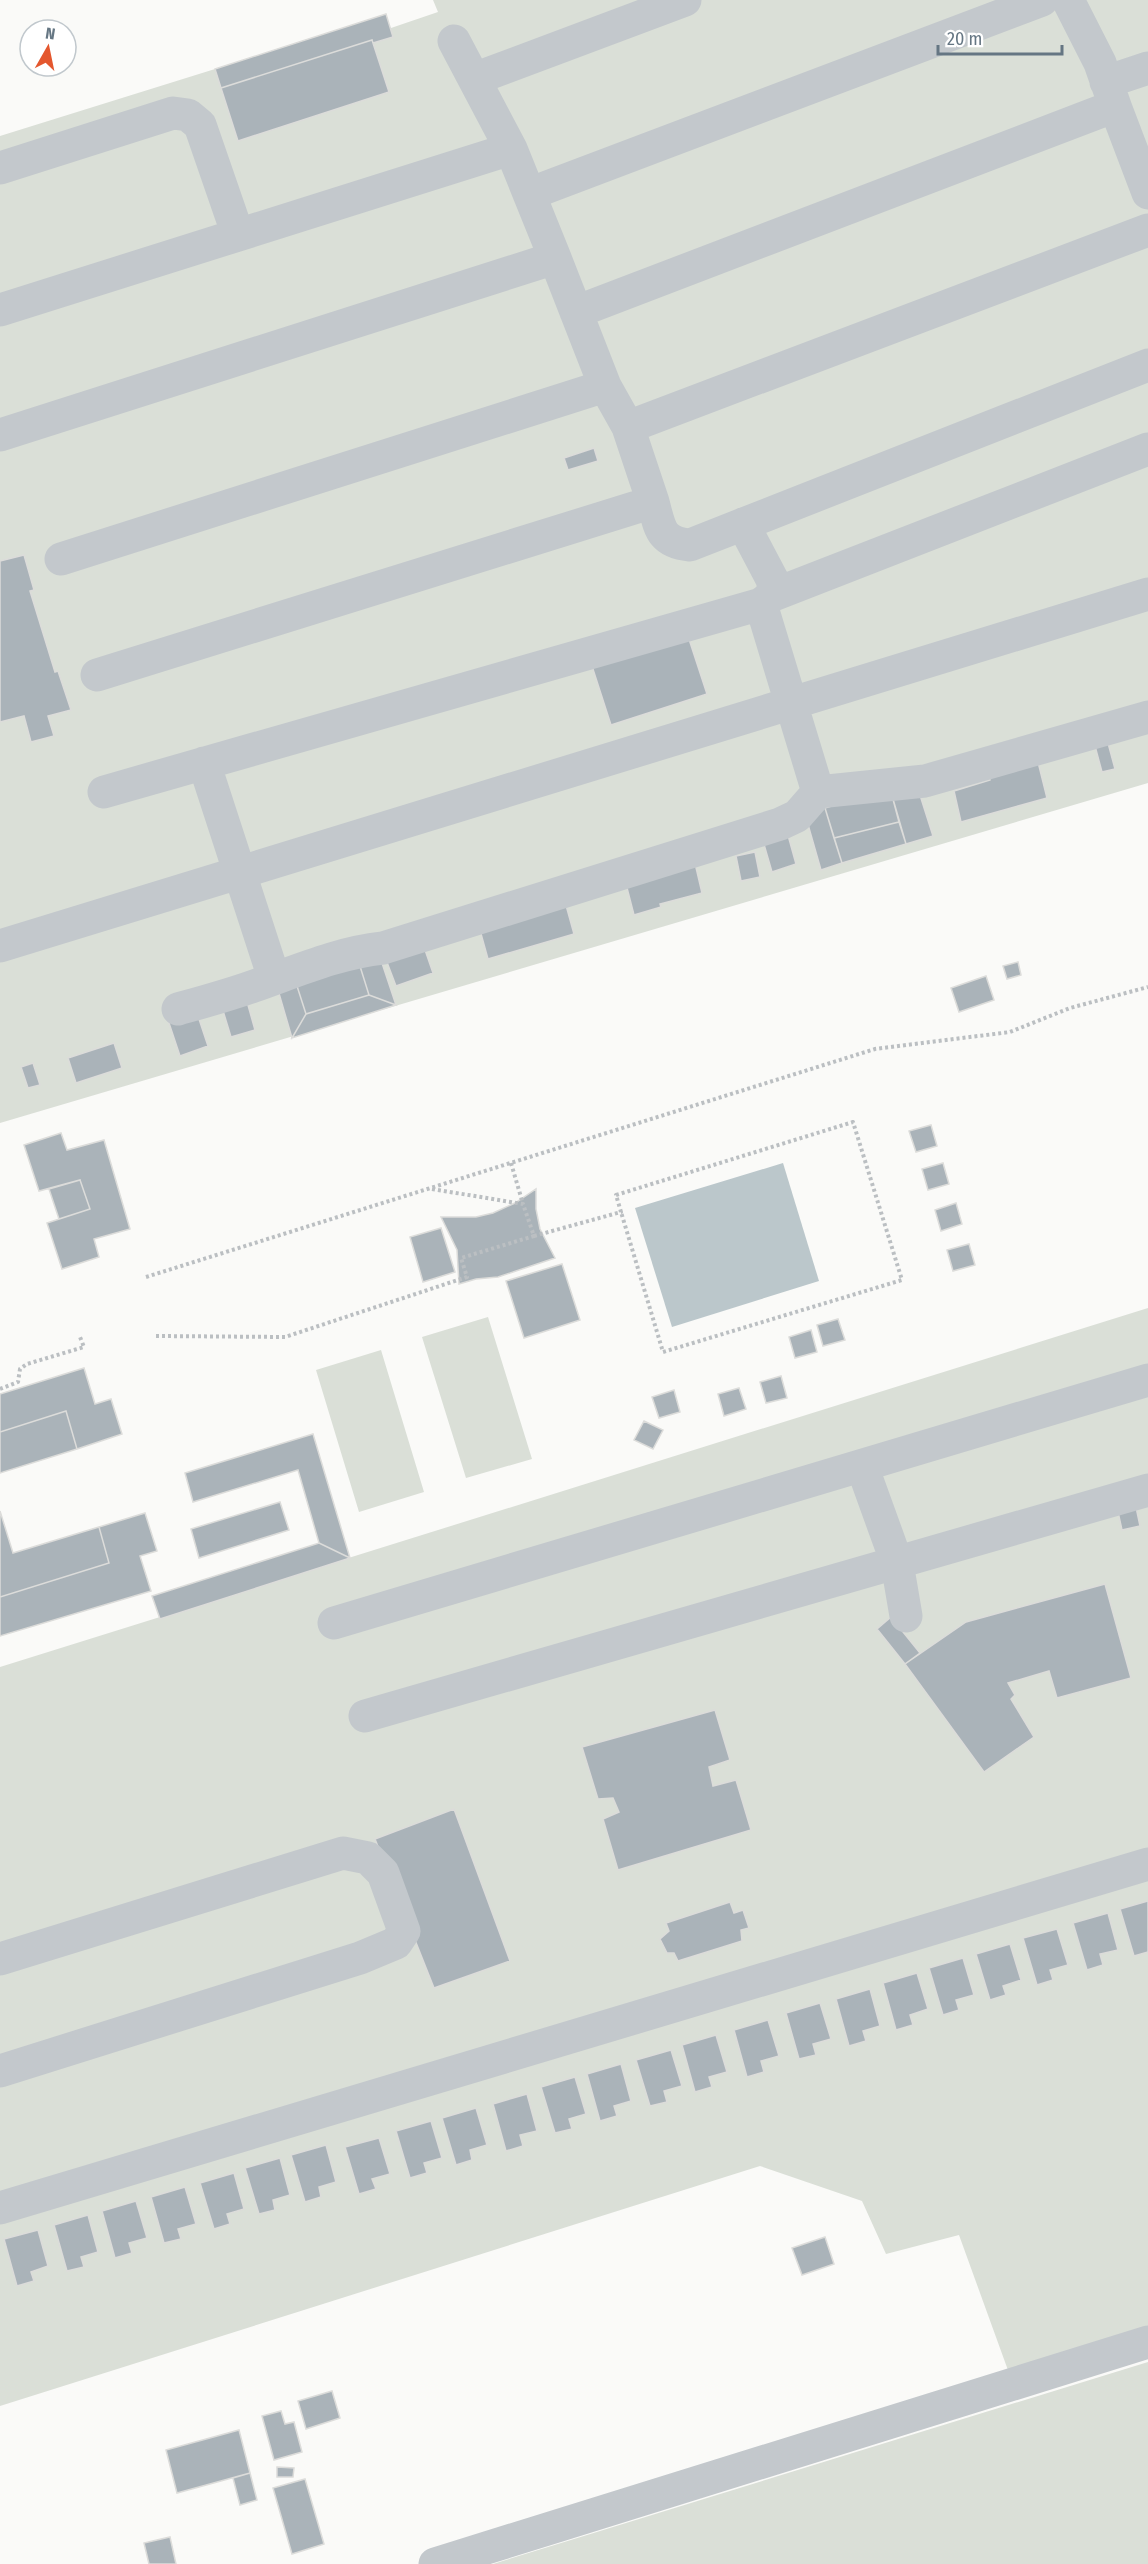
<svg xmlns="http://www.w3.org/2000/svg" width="1148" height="2564" viewBox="0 0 1148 2564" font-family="'Fira Sans Condensed',sans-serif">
<rect width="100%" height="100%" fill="#fafaf8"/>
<!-- green -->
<path fill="#dadfd7" d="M433 0H1148V783L0 1123V136L215 69 391 28 438 12Z
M1148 1308V2334L1009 2373 959 2235 886 2254 862 2201 760 2166 0 2406V1667Z
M488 1317 532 1459 466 1478 422 1337Z
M381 1350 424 1492 359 1512 316 1370Z
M1148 2362V2564H493Z"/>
<!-- water -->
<path fill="#bbc7cb" d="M783 1163 819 1281 672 1327 635 1208Z"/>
<!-- building -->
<path fill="#aab3b9" stroke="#dcdcda" stroke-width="1.5" d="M386 14 393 37 373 43 372 40 221 88 215 69Z
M372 40 389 92 238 141 221 88Z
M594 448 598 461 568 470 564 458Z
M24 555 34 590 30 591 55 672 58 671 71 710 48 716 54 736 31 742 24 716 0 722V561Z
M686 630 707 694 611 725 591 663Z
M1108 743 1115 769 1102 772 1095 746Z
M1036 754 1047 798 961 822 954 791 990 780 989 775Z
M890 788 899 822 834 838 825 808Z
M919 792 933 836 906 844 893 799Z
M825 808 842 863 821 870 805 814Z
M899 822 906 844 842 863 834 838Z
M786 828 796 864 772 872 763 841Z
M755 852 760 877 741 881 736 856Z
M694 859 702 893 660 904 661 907 634 915 626 884Z
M564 898 574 934 488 959 478 923Z
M423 944 433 973 396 986 385 957Z
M381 960 396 1005 369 995 359 963Z
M1018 962 1021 975 1007 979 1003 966Z
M359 963 369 995 306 1014 296 983Z
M986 976 994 1000 959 1012 951 988Z
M296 983 306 1014 292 1038 278 990Z
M369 995 396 1005 292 1038 306 1014Z
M246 998 255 1030 231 1037 221 1004Z
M195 1007 208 1046 180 1056 167 1017Z
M114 1043 122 1068 76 1083 68 1058Z
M33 1063 40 1085 28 1088 21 1067Z
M931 1125 937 1146 916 1152 909 1131Z
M61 1133 67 1150 104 1140 130 1229 94 1239 99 1257 62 1269 47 1223 90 1209 80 1180 39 1191 24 1145Z
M943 1163 949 1184 928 1190 922 1169Z
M80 1180 90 1209 59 1219 49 1189Z
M536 1189V1209L540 1229 555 1258 498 1277 476 1279 459 1284 457 1250 441 1217H476L493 1213 515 1203Z
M956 1203 962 1224 941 1231 935 1210Z
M441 1228 455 1272 423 1282 410 1237Z
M969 1244 975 1265 953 1271 947 1250Z
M562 1264 580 1320 524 1338 506 1281Z
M838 1319 845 1340 823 1346 817 1325Z
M811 1330 817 1352 795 1358 789 1337Z
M84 1368 95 1404 111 1399 122 1434 77 1449 66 1411 0 1432V1394Z
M781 1376 787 1398 766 1403 760 1382Z
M739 1388 746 1409 724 1416 718 1394Z
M674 1390 680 1412 659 1418 652 1397Z
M66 1411 77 1449 0 1473V1432Z
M644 1421 663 1430 653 1449 634 1440Z
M313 1434 350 1558 319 1543 298 1470 193 1502 185 1473Z
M280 1502 289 1530 199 1558 191 1529Z
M1136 1507 1140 1526 1122 1530 1118 1512Z
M0 1511 13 1553 99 1527 109 1563 0 1597Z
M145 1513 157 1551 140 1556 151 1591 0 1636V1597L109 1563 99 1527Z
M319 1543 350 1558 160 1619 152 1596Z
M1105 1584 1131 1678 1057 1698 1049 1671 1008 1683 1015 1695 1011 1699 1034 1737 984 1772 905 1664 966 1622Z
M891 1617 920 1653 905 1664 877 1629Z
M715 1710 730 1760 709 1767 713 1786 736 1780 751 1830 618 1870 603 1819 619 1812 613 1798 598 1799 582 1747Z
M454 1809 510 1961 434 1988 375 1839Z
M1148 1901V1952L1134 1956 1120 1909Z
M730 1902 734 1913 743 1910 749 1928 741 1930 742 1941 678 1961 674 1953H667L660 1939 669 1931 666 1923Z
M1108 1913 1118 1950 1100 1954 1103 1965 1087 1970 1073 1923Z
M1057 1929 1068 1965 1050 1970 1053 1980 1037 1985 1023 1938Z
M1010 1944 1021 1980 1003 1986 1006 1995 990 2000 976 1954Z
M963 1958 974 1995 956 2000 959 2010 943 2015 929 1968Z
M917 1973 928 2009 910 2015 913 2025 896 2030 883 1983Z
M870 1989 880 2026 863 2031 866 2041 849 2046 836 1999Z
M820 2003 831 2039 813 2044 816 2055 799 2059 786 2013Z
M768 2020 779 2056 761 2061 764 2072 747 2077 734 2030Z
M716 2035 727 2072 709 2077 712 2087 695 2092 682 2045Z
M671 2050 682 2086 664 2091 667 2102 650 2106 636 2060Z
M621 2064 631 2101 614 2106 617 2116 600 2121 587 2074Z
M575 2077 586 2114 569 2119 572 2129 555 2133 541 2087Z
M527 2094 537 2131 520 2135 523 2146 506 2151 493 2104Z
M476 2108 487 2145 470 2150 472 2160 456 2165 442 2118Z
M431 2121 442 2158 424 2163 427 2173 410 2178 396 2131Z
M379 2138 390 2174 372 2179 376 2189 359 2194 345 2147Z
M326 2145 336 2182 319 2187 321 2197 305 2202 291 2155Z
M280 2158 290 2195 273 2200 275 2210 259 2214 245 2168Z
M234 2173 244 2209 227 2214 230 2224 214 2229 200 2183Z
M185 2187 196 2224 178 2229 181 2239 164 2243 151 2197Z
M136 2201 147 2238 129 2243 132 2253 115 2258 102 2211Z
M88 2215 98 2252 81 2257 84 2267 67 2271 54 2225Z
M38 2230 48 2266 31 2272 34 2281 17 2286 4 2239Z
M825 2237 834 2264 802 2275 792 2248Z
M332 2391 340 2418 306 2429 298 2401Z
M281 2411 285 2424 294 2422 302 2452 274 2460 262 2416Z
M239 2430 250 2473 177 2493 166 2450Z
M277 2467 294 2468 293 2477H277Z
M250 2473 257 2500 240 2505 233 2478Z
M305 2479 324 2544 292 2554 273 2488Z
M170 2537 176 2564H149L144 2543Z"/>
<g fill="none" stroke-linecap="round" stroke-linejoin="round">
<!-- path -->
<path stroke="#bbbfc2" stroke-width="4" stroke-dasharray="3 3" stroke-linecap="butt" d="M511 1163 523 1204
M432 1189 523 1204 534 1236 621 1212 616 1195 853 1122 902 1280 663 1352 621 1212
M146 1277 875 1049 1010 1032 1070 1008 1148 987
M156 1336 285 1337 467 1277 461 1258 534 1236
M0 1389 18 1382 20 1369 27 1364 84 1347 80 1337"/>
<!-- minor -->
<path stroke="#c3c8cc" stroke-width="33" d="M1068 0 1100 63 1115 106
M474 79 685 0
M1106 82 1148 68
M0 168 173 113 188 115 200 125 238 235
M529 194 1042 0
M0 310 511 149
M576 312 1115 106 1148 193
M628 427 1148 230
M0 435 555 258 511 149 454 41
M653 502C660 528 660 542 690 545L1148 365
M743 524 773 581V595L761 604 818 792 925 781 1148 717
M61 559 605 386 555 258
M773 595 1148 449
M97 675 653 502 628 427 605 386
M204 763 274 978
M104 792 761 604
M0 946 1148 594
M178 1009C203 1002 229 995 254 986 297 971 337 953 383 948L780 824 797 816 818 792
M862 1466 897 1563 906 1616
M334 1623 1148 1380
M365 1716 1148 1490
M0 1959 343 1853 368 1858 383 1873 404 1931 396 1943 360 1958 0 2071
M0 2208 1148 1864
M435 2564 1148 2342"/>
</g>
<!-- north arrow -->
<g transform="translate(48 48) rotate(9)"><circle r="28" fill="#ffffff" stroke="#c1c8cd" stroke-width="1.5"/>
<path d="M0-4.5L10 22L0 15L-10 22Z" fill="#e4572e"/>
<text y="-9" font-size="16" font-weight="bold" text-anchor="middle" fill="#657683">N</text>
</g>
<!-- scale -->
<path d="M938 45v9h124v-9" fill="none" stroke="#657683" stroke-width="3"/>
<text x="947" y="45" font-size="18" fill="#657683" stroke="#ffffff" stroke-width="4.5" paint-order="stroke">20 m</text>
</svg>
